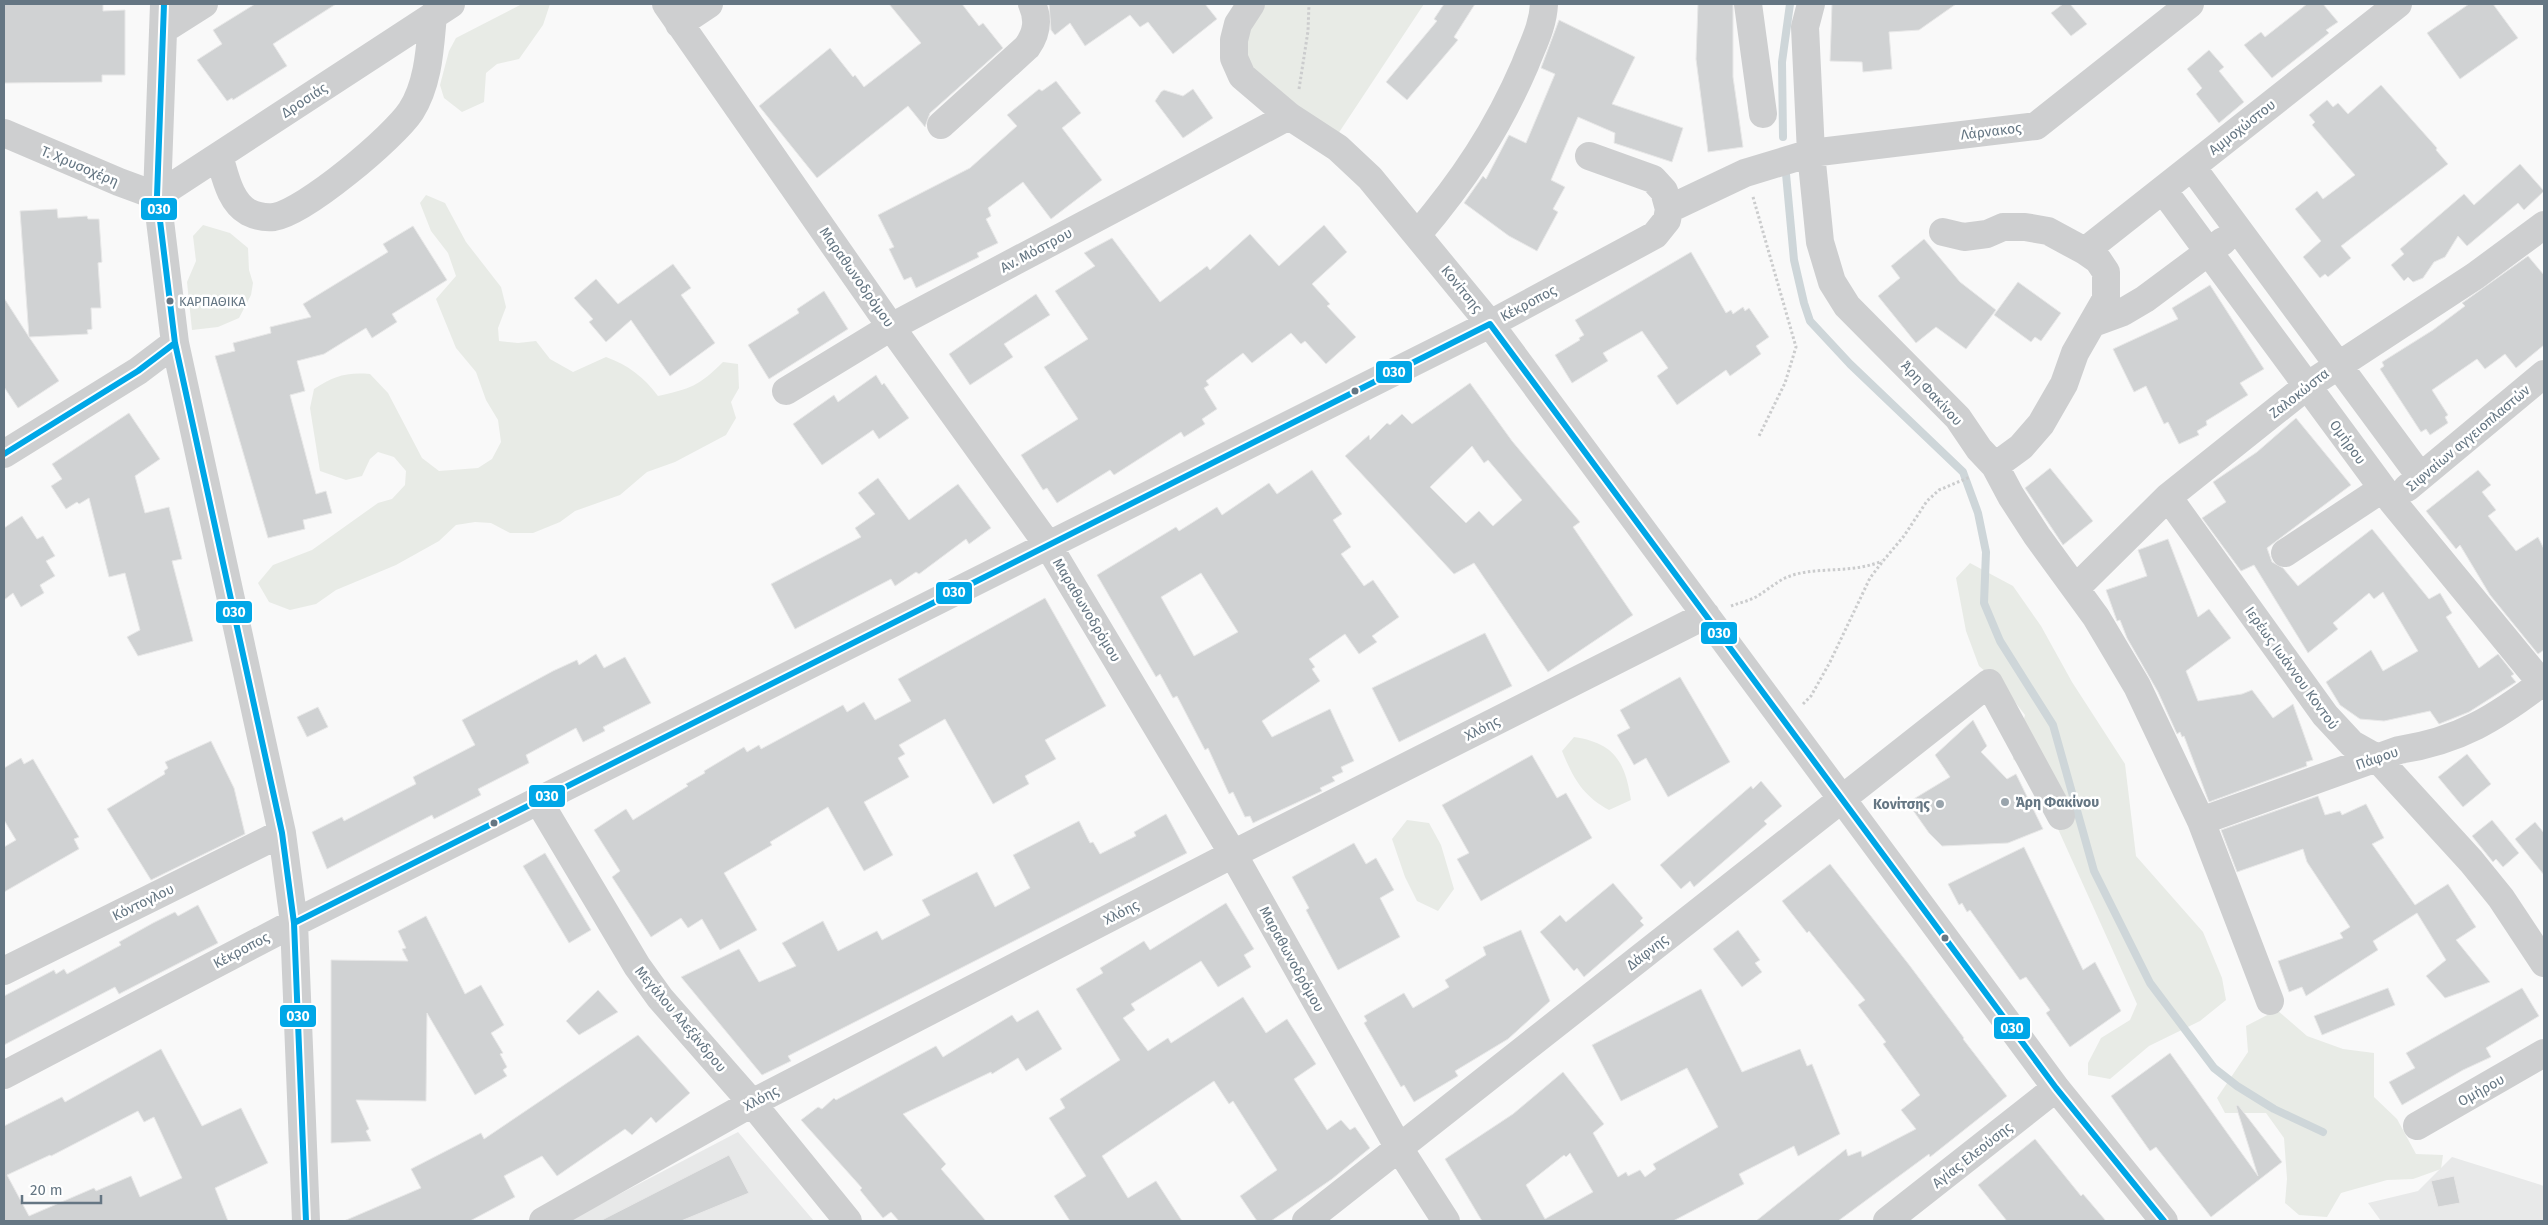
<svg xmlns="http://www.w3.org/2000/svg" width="2548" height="1225" viewBox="0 0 2548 1225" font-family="'Fira Sans',sans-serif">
<rect width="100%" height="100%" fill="#f9f9f9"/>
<!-- built -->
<path fill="#e8e9e9" d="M738 1132 814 1221H568Z
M2452 1157 2544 1186V1221H2381L2368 1203 2418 1191Z"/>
<!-- green -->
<path fill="#e8ebe6" d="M522 4H550L543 25 519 59 497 64 486 73 484 102 462 112 444 98 440 85 449 51 456 38Z
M1260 4H1424L1336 137 1297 113 1243 59 1244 36Z
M426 195 445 203 466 242 501 287 506 307 498 328 499 341 518 343 536 341 550 359 573 372 606 357C628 365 644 377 658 396 690 389 699 386 723 362L738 364 739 388 731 402 736 418 726 435 675 462 647 472 620 495 575 511 560 522 533 533H510L491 523 475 522 456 525 439 541 396 565 336 590 316 604 290 610 269 602 258 583 273 565 312 550 378 503 392 499 405 485 406 471 394 457 378 452 370 459 362 476 346 480 320 471 310 408 314 389C334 376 346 372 370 374L388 393 422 458 439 471 478 468 492 459 501 442 498 420 486 400 476 372 456 348 436 299 456 276 448 253 431 231 420 203Z
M203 225 230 233 248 248 249 270 253 283 251 295 239 318 218 327 192 330 187 282 196 261 193 236Z
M1970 563 2013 586 2041 626 2072 682 2125 764 2136 856 2203 932 2222 978 2226 1000 2200 1021 2149 1046 2110 1079 2088 1075V1063L2101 1038 2130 1020 2137 1004 2035 778 2013 759 2025 715 2005 689 1979 666 1966 631 1956 578Z
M1574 737C1614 743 1625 761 1631 800L1609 810C1583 796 1573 778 1562 751Z
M1407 820 1429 823 1441 845 1454 889 1438 911 1417 901 1405 877 1392 839Z
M2277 1010 2307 1036 2343 1049 2374 1053V1097L2397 1119 2416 1154 2443 1155 2441 1169 2413 1179 2387 1180 2341 1193 2327 1217 2299 1215 2285 1203 2287 1179 2284 1138 2266 1113H2225L2217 1098 2248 1052 2246 1026Z"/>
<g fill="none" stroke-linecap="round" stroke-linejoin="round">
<!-- stream -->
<path stroke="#ced6d9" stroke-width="8" d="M1783 137 1782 62 1790 4
M1786 174 1794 260 1804 303 1810 321 1850 364 1963 472 1978 513 1986 552 1984 603 2000 641 2053 725 2094 871 2150 983 2214 1068 2237 1086 2274 1109 2323 1132"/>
</g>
<!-- building -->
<path fill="#d0d2d3" stroke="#e8e8e8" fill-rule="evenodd" d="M4 4H103V11L125 10V75H102V82L4 83Z
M255 4H336L273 44 287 66 233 100 232 98 227 101 197 60 222 44 213 30Z
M889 4H962L979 26 983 23 1003 48 930 113 925 127 908 106 817 178 759 106 830 48 853 77 855 75 864 87 921 43Z
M1049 4H1205L1217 19 1173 54 1148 22 1140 27 1130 15 1085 46 1070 23 1055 35 1051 30Z
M1444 4H1475L1454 37 1458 40 1407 100 1386 82 1437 21 1434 19Z
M1698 4H1733V77L1743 147 1708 152 1696 59Z
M1832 4H1956L1919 30 1889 32 1892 69 1863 72 1862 62 1830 61Z
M2063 4H2070L2087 24 2071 36 2051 13Z
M2307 4H2323L2338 22 2326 30 2329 33 2272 78 2244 45 2261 32 2265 37Z
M2469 4H2493L2518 38 2460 79 2427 33Z
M1559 20 1635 57 1612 104 1683 128 1672 162 1614 143 1615 133 1578 117 1551 180 1565 187 1553 209 1558 212 1537 251 1509 236 1464 203 1483 176 1486 179 1509 135 1526 143 1555 74 1541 68Z
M2209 50 2224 67 2219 71 2244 102 2219 123 2196 94 2202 88 2187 69Z
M1056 81 1081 113 1062 128 1102 180 1051 219 1023 182 988 208 991 216 986 219 998 243 977 253 979 257 916 288 911 277 904 280 889 249 894 247 878 215 970 168 1017 126 1007 115 1039 89 1042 91Z
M2381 85 2437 148 2436 150 2448 164 2341 246 2351 258 2328 277 2325 274 2320 278 2303 257 2321 241 2295 209 2317 191 2323 199 2355 175 2312 125 2315 122 2309 115 2327 100 2333 107 2338 103 2348 114Z
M1193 89 1213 118 1183 138 1155 101 1161 92 1164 90 1183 96Z
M2520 164 2544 191 2524 210 2518 203 2467 246 2458 236 2445 257 2434 262 2423 278 2413 282 2408 277 2404 281 2391 265 2404 254 2400 249 2464 194 2474 205Z
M57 209 58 218 87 216 88 219H99L102 262 98 263 101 308H91L92 329 87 330 88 334 29 337 59 381 18 408 4 387V298L29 337 20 211Z
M1324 225 1347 252 1312 284 1330 304 1327 306 1356 337 1326 364 1305 341 1301 344 1291 333 1252 363 1243 353 1206 381 1209 385 1204 388 1217 409 1202 419 1205 424 1184 437 1181 432 1114 475 1110 470 1057 503 1047 488 1043 490 1021 455 1078 419 1044 367 1088 339 1055 291 1095 266 1084 253 1112 238 1160 302 1207 266 1210 270 1250 234 1279 266Z
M413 226 447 280 392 314 397 322 372 338 366 328 324 354 297 361 305 391 290 395 316 494 326 491 332 513 303 520 305 529 268 538 215 356 235 351 233 343 271 333 270 327 311 317 303 304 388 252 383 244Z
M1924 239 1960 282 1996 310 1966 349 1936 327 1916 343 1878 296 1900 278 1891 266Z
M1691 252 1726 313 1731 310 1733 314 1743 307 1745 311 1749 308 1769 337 1756 346 1761 354 1730 376 1726 370 1677 405 1657 376 1668 368 1642 331 1603 353 1608 361 1572 383 1555 355 1580 340 1579 338 1584 335 1575 320Z
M2528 256 2544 275V345L2516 368 2505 354 2485 369 2477 359 2432 390 2448 415 2445 417 2448 423 2430 435 2426 429 2421 432 2380 369 2384 366 2382 362 2433 330 2465 306 2462 303 2465 301Z
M673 264 691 288 681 295 715 343 670 376 631 320 606 342 589 322 593 319 574 298 596 279 618 304Z
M2018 282 2061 313 2041 341 2035 337 2031 342 1994 315Z
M2210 285 2264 369 2240 383 2248 395 2206 421 2207 425 2197 431 2199 435 2179 444 2168 422 2164 424 2146 386 2134 392 2113 349 2178 319 2172 308Z
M824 291 848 329 769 379 748 345 799 313 797 309Z
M1036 294 1050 315 1004 344 1013 357 970 385 949 354Z
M876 375 882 385 884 383 909 418 879 439 873 430 822 465 793 424 834 395 838 402Z
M1470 383 1512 441 1580 522 1573 527 1633 615 1548 672 1474 563 1454 574 1345 456 1369 435 1370 440 1387 423 1390 425 1402 414 1412 424ZM1472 446 1484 463 1488 460 1522 500 1493 526 1479 511 1466 523 1430 487Z
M129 413 160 459 135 476 145 513 169 507 182 559 172 561 193 641 138 656 127 637 140 630 125 573 109 577 89 498 79 504 77 502 66 509 51 486 62 479 52 464Z
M2296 418 2351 485 2267 548 2272 562 2283 568 2298 586 2372 529 2429 599 2440 593 2452 613 2446 617 2479 668 2498 654 2514 674 2511 676 2516 682 2469 712 2439 724 2430 711 2384 721 2360 719 2340 705 2326 682 2371 650 2383 671 2418 651 2383 592 2374 599 2369 593 2333 623 2338 629 2308 653 2254 565 2241 571 2202 518 2226 502 2213 482 2257 452Z
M2050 468 2093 521 2063 545 2025 488Z
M1312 470 1342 514 1333 520 1351 547 1341 554 1364 586 1373 580 1399 617 1372 636 1377 642 1359 654 1345 634 1309 659 1315 667 1312 669 1320 681 1262 721 1272 737 1330 709 1354 761 1341 767 1343 772 1332 777 1335 781 1320 788 1322 791 1253 823 1250 816 1245 817 1233 792 1229 794 1208 748 1205 750 1177 696 1173 698 1160 674 1156 677 1097 575 1176 527 1179 531 1217 507 1222 515 1269 483 1277 494ZM1201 573 1238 632 1194 656 1161 597Z
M2478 470 2491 485 2482 492 2496 510 2488 516 2516 551 2538 537 2544 549V650L2538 654 2490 595 2460 545 2456 549 2426 511Z
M878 478 909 520 958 484 991 528 969 544 966 539 919 574 916 572 895 586 891 579 795 629 771 584 861 537 855 528 875 514 858 493Z
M22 516 37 539 43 536 55 556 46 561 55 576 40 585 44 593 21 607 13 593 4 600V528Z
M2168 539 2198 617 2209 609 2231 638 2186 671 2198 701 2242 694 2252 690 2273 718 2293 704 2313 760 2306 762 2307 766 2209 802 2184 736 2182 737 2180 732 2177 734 2158 692 2127 638 2120 620 2117 621 2106 590 2147 576 2138 550Z
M1045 598 1106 706 1045 740 1056 759 1025 776 1029 784 993 804 945 719 899 745 905 754 898 758 909 777 864 802 893 855 864 871 828 807 770 842 772 845 724 873 757 930 720 950 702 919 688 928 681 918 651 937 612 877 620 871 594 830 626 809 633 820 688 786 686 784 705 773 704 771 744 747 747 752 759 745 761 749 843 705 847 712 864 702 875 720 911 701 898 679Z
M1485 633 1512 686 1399 742 1372 688Z
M596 654 604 668 625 657 651 703 603 727 605 731 583 742 576 728 526 755 529 763 478 789 481 795 434 819 432 815 327 869 312 832 342 817 344 821 416 784 413 777 475 745 462 720 553 671 577 660 579 665Z
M1680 677 1730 762 1668 797 1646 758 1634 765 1617 735 1630 728 1620 710Z
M318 707 328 727 307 737 297 717Z
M1973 720 1987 746 1981 752 2007 779 2016 774 2043 829 2008 843 1942 846 1929 833 1910 806 1914 803 1912 800 1950 777 1935 755Z
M211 741 234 788 245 834 151 880 107 809 165 774 164 771 168 768 165 762Z
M2467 754 2491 784 2463 807 2438 777Z
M1532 755 1557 798 1566 793 1592 838 1481 901 1457 859 1469 853 1442 805Z
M21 758 24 764 33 759 79 837 74 839 79 849 4 892V847L16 840 4 820V768Z
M1761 781 1782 806 1764 821 1767 824 1694 887 1690 881 1681 889 1660 865 1751 786 1753 789Z
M2318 796 2325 815 2340 811 2342 815 2366 804 2384 838 2372 844 2415 905 2448 884 2476 927 2456 940 2490 982 2445 998 2426 976 2446 960 2417 913 2373 941 2378 950 2306 996 2302 987 2289 992 2278 961 2343 938 2340 933 2350 927 2307 862 2303 849 2237 872 2221 830Z
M1166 814 1187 853 788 1056 791 1061 762 1075 681 977 739 949 759 982 796 966 782 943 823 921 838 951 877 931 882 940 930 915 922 900 977 872 995 907 1030 888 1013 855 1079 821 1090 843 1093 842 1100 854 1136 836 1134 832Z
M2492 820 2519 853 2503 867 2496 859 2493 862 2472 836Z
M2535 822 2544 833V875L2515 839Z
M1354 843 1366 864 1376 858 1394 890 1380 898 1400 937 1338 970 1306 910 1309 908 1292 877Z
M2024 847 2083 970 2095 962 2121 1011 2070 1047 2046 1013 2050 1010 2026 977 2020 980 1970 910 1967 912 1962 903 1959 905 1948 884Z
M545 853 591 930 569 943 523 866Z
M1830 864 1910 966 1964 1038 1963 1039 2007 1096 1930 1157 1929 1154 1838 1221H1756L1846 1149 1848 1156 1861 1151 1862 1157 1916 1129 1901 1110 1920 1095 1883 1044 1886 1042 1858 1005 1865 1000 1809 931 1807 933 1782 901Z
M1613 883 1643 918 1640 921 1644 925 1584 977 1577 968 1574 971 1540 932 1560 915 1566 922Z
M1226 903 1254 949 1244 955 1251 967 1218 987 1201 961 1131 1004 1135 1010 1123 1018 1148 1051 1168 1038 1171 1043 1243 997 1266 1033 1287 1019 1316 1064 1294 1079 1327 1130 1341 1120 1350 1130 1355 1127 1370 1148 1332 1179 1271 1221H1257L1240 1196 1277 1170 1233 1101 1229 1104 1214 1081 1102 1156 1128 1198 1156 1181 1182 1221H1070L1054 1196 1086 1176 1049 1118 1065 1108 1060 1099 1120 1060 1076 989 1103 973 1100 968 1144 941 1150 950Z
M198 905 218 943 119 994 115 987 4 1045V996L54 970 56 974 64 969 67 974 121 945 119 942 153 923 175 912 178 916Z
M426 916 465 994 481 985 504 1025 491 1033 503 1053 500 1054 507 1067 503 1070 507 1076 475 1095 427 1013 426 1101 356 1100 369 1129 366 1131 371 1141 331 1143V960L408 961 402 949 406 948 398 931Z
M1521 930 1550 1001 1508 1039 1455 1071 1458 1076 1414 1102 1404 1085 1401 1087 1364 1023 1367 1021 1364 1016 1404 993 1413 1008 1449 987 1445 980 1486 955 1483 947Z
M1738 930 1760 960 1755 963 1762 972 1742 987 1713 949Z
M2388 988 2395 1005 2322 1035 2314 1016Z
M2522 988 2539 1016 2486 1048 2491 1057 2463 1070 2402 1105 2389 1082 2415 1068 2406 1053Z
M1701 989 1742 1072 1800 1049 1807 1066 1812 1064 1840 1134 1798 1156 1794 1146 1739 1174 1744 1184 1673 1221H1482L1445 1159 1513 1114 1563 1072 1604 1124 1593 1133 1618 1177 1626 1172 1628 1176 1640 1170 1645 1177 1656 1169 1653 1164 1718 1127 1687 1068 1621 1101 1592 1045ZM1570 1153 1593 1192 1545 1219 1526 1185 1564 1155 1566 1157Z
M598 990 618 1012 579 1035 566 1021Z
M1038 1010 1062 1049 1026 1071 1018 1058 992 1074 991 1072 903 1114 946 1164 941 1169 986 1221H899L891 1212 883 1218 860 1190 862 1188 801 1120 818 1107 822 1109 834 1098 836 1100 936 1046 943 1057 1012 1015 1017 1022Z
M638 1035 690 1093 656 1123 651 1117 632 1135 625 1129 557 1176 542 1156 504 1176 515 1197 470 1221H344L421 1188 411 1169 481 1133 484 1139Z
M161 1049 202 1126 241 1108 268 1163 215 1188 228 1221H4V1126L62 1097 65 1102ZM138 1111 144 1122 154 1117 182 1178 140 1197 131 1176 96 1191 94 1188 29 1216 7 1175 50 1155 51 1156Z
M2170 1053 2258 1176 2236 1106 2238 1105 2282 1162 2211 1217 2156 1147 2150 1151 2111 1096Z
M2035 1139 2081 1196 2083 1194 2106 1221H2007L1978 1185Z
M729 1155 749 1193 681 1221H600Z
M2454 1176 2460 1203 2438 1207 2431 1181Z"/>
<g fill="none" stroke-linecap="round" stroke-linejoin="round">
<!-- path -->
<path stroke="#cbcccd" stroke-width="3" stroke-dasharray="2.5 2.5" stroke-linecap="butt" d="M1299 89 1308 31 1309 4
M1753 197 1796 347 1785 383 1758 438
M1731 606C1739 603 1748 601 1756 597 1766 591 1775 583 1785 578 1814 565 1849 575 1882 561
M1803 704 1811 696 1830 662 1870 578 1883 561 1904 536 1927 501 1939 490 1970 477"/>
<!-- minor -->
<path stroke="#cecfd0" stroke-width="28" d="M164 4 157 196 175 343 282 833 294 923 306 1221
M666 4 891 327 1048 545 1233 854 1399 1148 1446 1221
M1251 4 1238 24 1234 40V58L1242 76 1289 116 1338 148 1370 178 1490 324 2056 1088 2164 1221
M1748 4 1763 114
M2190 4 2036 126 1811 153 1820 242 1832 282 1847 306 1958 418 1979 449 1995 466 2011 496 2037 536 2096 617 2137 686 2201 821 2270 1001
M679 24 709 4
M163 30 204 4
M941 125 1027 47C1037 33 1039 20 1032 4
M4 133 119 182 157 196 451 4
M219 156C225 174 229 201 248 212 256 216 265 218 274 217 305 212 394 137 411 111 429 83 430 46 433 15
M1589 156 1653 179 1664 191 1669 209
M2192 167 2420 476
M2163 190 2392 501 2544 686
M1943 232 1964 237 1987 234 2003 227H2025L2048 231 2085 251 2098 260 2106 272V299L2075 353 2064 384 2041 424 2021 447 1995 466
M1417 235C1463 181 1497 130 1525 65 1533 44 1543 26 1544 4
M2085 251 2398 4
M2093 323 2123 312 2145 299 2223 241
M786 391 891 327 1289 116
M4 454 138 371 175 343
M2407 488 2544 374
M2168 497 2325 715 2352 744 2377 758 2471 861 2501 898 2544 963
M2285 553 2382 489
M2076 588 2168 497 2307 386 2475 276 2544 225
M538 800 637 966 660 998 752 1103 848 1221
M2201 821 2399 750C2459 741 2496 718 2544 681
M4 971 282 833
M4 1075 294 923 1490 324 1655 235 1667 220 1669 209 1745 173 1811 153 1805 27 1811 4
M2417 1126 2544 1053
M543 1221 752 1103 1233 854 1706 615
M1306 1221 1989 683 2061 816
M1887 1221 2056 1088"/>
<!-- bus-1 casing -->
<g stroke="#fff" stroke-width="10">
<path id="bus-1" d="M164 4 157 196 175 343 282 833 294 923 306 1221
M4 454 138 371 175 343
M294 923 1490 324 2056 1088 2164 1221"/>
</g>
<!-- bus-1 -->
<use href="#bus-1" stroke="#00a7e7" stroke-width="6"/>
</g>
<!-- markers -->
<g fill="#657683" stroke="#fff" stroke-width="2">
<circle cx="170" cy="301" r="4.5"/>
<circle cx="1355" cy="391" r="4.5"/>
<circle cx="494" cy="823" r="4.5"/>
<circle cx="1945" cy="938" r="4.5"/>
</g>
<g fill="#99a4ac" stroke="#fff" stroke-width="2">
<circle cx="2005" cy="802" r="5"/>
<circle cx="1940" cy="804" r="5"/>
</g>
<g text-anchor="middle" stroke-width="5" stroke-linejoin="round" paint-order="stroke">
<!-- bus labels -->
<g font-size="13" fill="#657683" stroke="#fff" text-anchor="start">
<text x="179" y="306">ΚΑΡΠΑΘΙΚΑ</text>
</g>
<!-- street labels -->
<g font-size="14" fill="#657683" stroke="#fff">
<text transform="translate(304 100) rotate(-33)" y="5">Δροσιάς</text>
<text transform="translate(2242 127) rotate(-38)" y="5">Αμμοχώστου</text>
<text transform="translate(1991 131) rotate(-7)" y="5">Λάρνακος</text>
<text transform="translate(80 166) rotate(23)" y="5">Τ. Χρυσοχέρη</text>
<text transform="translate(1036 250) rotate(-28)" y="5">Αν. Μόστρου</text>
<text transform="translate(857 277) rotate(55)" y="5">Μαραθωνοδρόμου</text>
<text transform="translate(1462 289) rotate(51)" y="5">Κονίτσης</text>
<text transform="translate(1528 303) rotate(-28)" y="5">Κέκροπος</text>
<text transform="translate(1932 393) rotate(47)" y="5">Άρη Φακίνου</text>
<text transform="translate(2299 393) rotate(-38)" y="5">Ζαλοκώστα</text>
<text transform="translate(2468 438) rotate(-40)" y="5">Σιφναίων αγγειοπλαστών</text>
<text transform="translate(2348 442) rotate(54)" y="5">Ομήρου</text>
<text transform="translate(1087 610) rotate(59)" y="5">Μαραθωνοδρόμου</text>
<text transform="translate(2292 668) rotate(54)" y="5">Ιερέως Ιωάννου Κοντού</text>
<text transform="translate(1482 728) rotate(-27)" y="5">Χλόης</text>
<text transform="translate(2377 758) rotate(-19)" y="5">Πάφου</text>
<text transform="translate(143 902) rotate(-26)" y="5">Κόντογλου</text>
<text transform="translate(1121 912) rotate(-27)" y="5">Χλόης</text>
<text transform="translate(241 950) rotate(-28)" y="5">Κέκροπος</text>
<text transform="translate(1647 952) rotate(-38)" y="5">Δάφνης</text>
<text transform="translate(1292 959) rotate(61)" y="5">Μαραθωνοδρόμου</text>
<text transform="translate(681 1019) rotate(50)" y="5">Μεγάλου Αλεξάνδρου</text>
<text transform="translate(2481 1090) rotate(-29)" y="5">Ομήρου</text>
<text transform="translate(761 1098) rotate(-28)" y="5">Χλόης</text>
<text transform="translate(1972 1155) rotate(-38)" y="5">Αγίας Ελεούσης</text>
</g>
<!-- poi labels -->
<g font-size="14" font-weight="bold" fill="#657683" stroke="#fff" text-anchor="start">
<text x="2015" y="807">Άρη Φακίνου</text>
<text x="1930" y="809" text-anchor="end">Κονίτσης</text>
</g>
</g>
<g stroke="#fff" stroke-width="2">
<rect x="140" y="197" width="38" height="24" rx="5" fill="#00a7e7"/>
<rect x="1375" y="360" width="38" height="24" rx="5" fill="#00a7e7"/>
<rect x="935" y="581" width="38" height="24" rx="5" fill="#00a7e7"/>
<rect x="215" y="600" width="38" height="24" rx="5" fill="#00a7e7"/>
<rect x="1700" y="621" width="38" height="24" rx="5" fill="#00a7e7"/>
<rect x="528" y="784" width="38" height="24" rx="5" fill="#00a7e7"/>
<rect x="279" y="1004" width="38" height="24" rx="5" fill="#00a7e7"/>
<rect x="1993" y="1016" width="38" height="24" rx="5" fill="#00a7e7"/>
</g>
<g font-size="14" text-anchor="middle" font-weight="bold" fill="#fff">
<text x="159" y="214">030</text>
<text x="1394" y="377">030</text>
<text x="954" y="597">030</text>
<text x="234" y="617">030</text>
<text x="1719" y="638">030</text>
<text x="547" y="801">030</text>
<text x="298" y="1021">030</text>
<text x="2012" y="1033">030</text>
</g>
<!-- border -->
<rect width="2548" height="1225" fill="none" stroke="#657683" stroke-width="10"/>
<!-- scale -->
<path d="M22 1195v8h79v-8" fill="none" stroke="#657683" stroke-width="2.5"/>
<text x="30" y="1195" font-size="15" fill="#657683" stroke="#ffffff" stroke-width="4" paint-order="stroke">20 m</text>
</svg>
